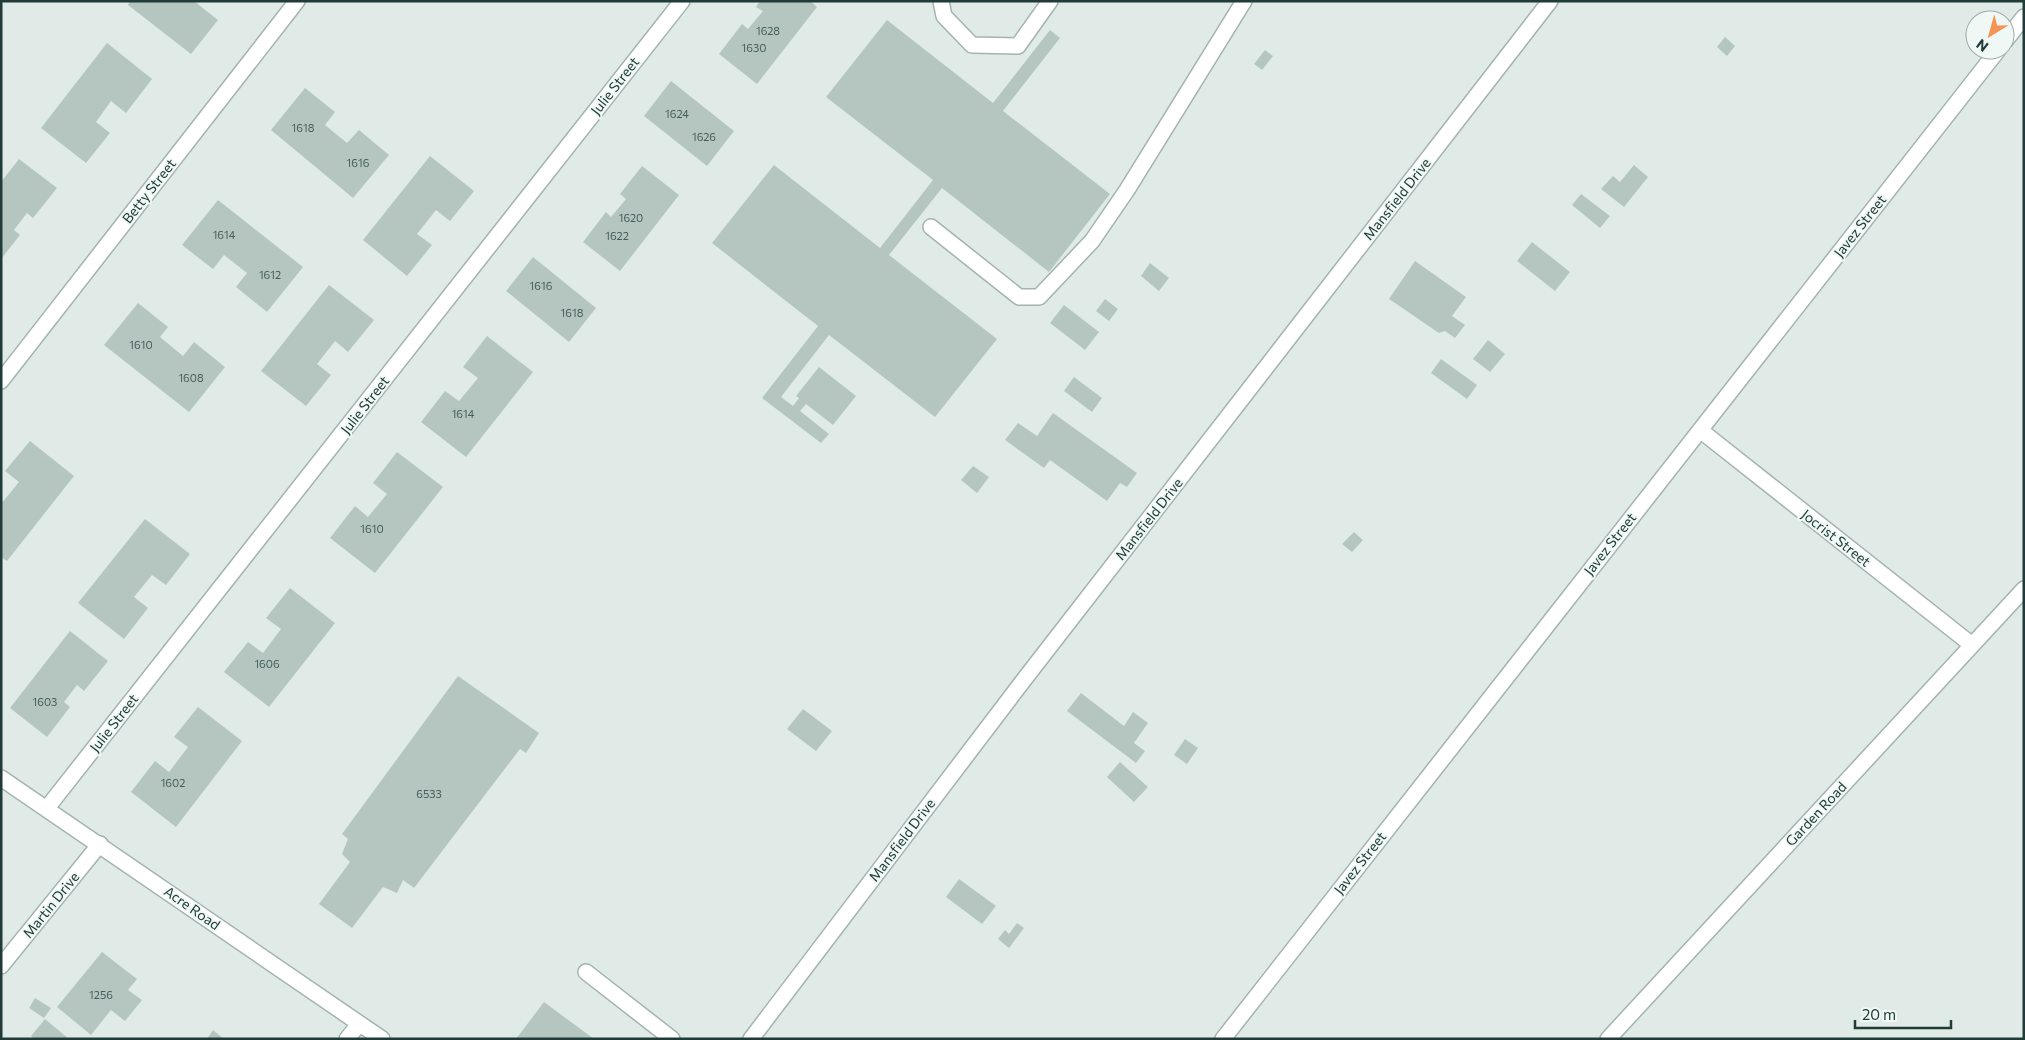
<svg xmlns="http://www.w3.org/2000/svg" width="2025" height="1040" viewBox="0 0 2025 1040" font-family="Commissioner,sans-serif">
<rect width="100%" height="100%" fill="#e0ebe8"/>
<!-- building -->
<path fill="#b5c6c1" d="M130 1H194L218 20 191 54 128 5Z
M760 1H810L817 7 757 84 719 54 742 24 748 29 763 11 756 7Z
M887 20 993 103 1050 30 1060 38 1003 111 1110 194 1049 272 942 188 889 255 997 339 935 417 829 335 781 397 793 406 799 398 796 396 819 367 856 396 833 425 806 404 800 411 829 434 821 443 762 398 818 326 712 243 774 165 880 248 933 180 826 97Z
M1725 37 1735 46 1727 56 1717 47Z
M107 43 152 79 126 113 111 101 96 122 110 133 86 163 41 128Z
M1265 50 1273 56 1262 70 1254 64Z
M671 81 734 131 707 166 644 116Z
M305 88 335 112 325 125 347 143 359 130 389 155 353 198 271 130Z
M430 156 474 191 450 221 436 210 417 234 432 245 407 276 363 240Z
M19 159 57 188 33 218 27 213 14 230 20 235 1 259V182Z
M1634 165 1648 177 1624 207 1601 189 1613 176 1620 182Z
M642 166 679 195 620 271 583 242 606 212 611 217 626 199 620 194Z
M1581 194 1610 216 1600 228 1572 205Z
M218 200 303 267 267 312 236 287 247 273 224 255 213 269 182 245Z
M1532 242 1570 272 1555 291 1517 261Z
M533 257 596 308 569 342 506 291Z
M1415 261 1466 297 1452 316 1465 325 1455 338 1445 331 1439 333 1389 299Z
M1150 263 1169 278 1159 291 1141 276Z
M329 285 374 320 348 352 335 341 317 364 331 375 306 406 261 371Z
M1105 299 1118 309 1109 321 1096 311Z
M138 303 168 327 160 337 183 356 194 342 225 367 189 412 104 345Z
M1064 305 1099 332 1085 350 1050 323Z
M487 336 533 372 466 457 421 422 445 391 459 401 478 378 463 367Z
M1488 340 1505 354 1490 372 1473 359Z
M1441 359 1477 385 1467 399 1431 373Z
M1074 377 1102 398 1092 412 1064 391Z
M1053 413 1137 473 1127 487 1120 483 1107 501 1050 460 1044 468 1005 440 1018 423 1037 436Z
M30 441 74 476 7 561 1 557V504L19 482 5 471Z
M397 452 443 487 375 573 330 538 355 506 368 517 387 494 373 483Z
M973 466 989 477 977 493 961 480Z
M145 519 190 554 166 585 152 575 134 597 148 608 124 639 78 603Z
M1354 532 1363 540 1352 552 1342 544Z
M290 588 335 623 269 707 224 672 248 642 263 653 281 629 266 618Z
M70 631 108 661 84 691 77 685 64 702 70 707 47 737 10 708Z
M458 676 539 733 526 753 520 749 414 888 403 880 397 893 383 887 352 928 319 904 350 862 342 854 348 839 342 834Z
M1081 693 1124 726 1133 712 1148 723 1134 743 1145 751 1136 763 1067 711Z
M198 707 242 741 176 827 131 792 155 761 169 772 188 747 174 737Z
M803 709 832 731 816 751 787 729Z
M1185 739 1198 748 1187 764 1174 755Z
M1120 762 1148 787 1134 802 1107 777Z
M959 879 996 906 982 924 946 897Z
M1017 923 1024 928 1009 948 998 939 1005 930 1009 934Z
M102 952 137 979 128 990 142 1000 125 1021 111 1010 91 1035 57 1007Z
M35 998 51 1008 44 1018 29 1008Z
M544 1002 594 1039H516Z
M45 1019 69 1039H34L31 1036Z
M213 1030 224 1039H207Z"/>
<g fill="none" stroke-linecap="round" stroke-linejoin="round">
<!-- service casing -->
<g stroke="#a3b3b0" stroke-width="18">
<path id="service" d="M941 1 944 16 972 45 1018 46 1050 1
M931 227 1019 297H1039L1092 241 1127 190 1244 1
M586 972 672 1039"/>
</g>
<!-- minor casing -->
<g stroke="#a3b3b0" stroke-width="18">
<path id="minor" d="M2005 41 2024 17
M1 381 297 1
M1700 430 1972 645
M47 808 682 1
M1 966 100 844
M347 1039 359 1024
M751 1039 1023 681 1550 1
M1223 1039 1998 50
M1608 1039 2024 589"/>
</g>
<!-- tertiary casing -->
<g stroke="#a3b3b0" stroke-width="18">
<path id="tertiary" d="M1 778 382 1039"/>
</g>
<!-- service -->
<use href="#service" stroke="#fff" stroke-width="15"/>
<!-- minor -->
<use href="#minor" stroke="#fff" stroke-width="15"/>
<!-- tertiary -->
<use href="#tertiary" stroke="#fff" stroke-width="15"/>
</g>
<g text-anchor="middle" stroke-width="4" stroke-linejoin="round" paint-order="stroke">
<!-- number labels -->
<g font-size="11" fill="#455e5a">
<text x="768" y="35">1628</text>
<text x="754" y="52">1630</text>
<text x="677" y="118">1624</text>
<text x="303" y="132">1618</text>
<text x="704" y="141">1626</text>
<text x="358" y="167">1616</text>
<text x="631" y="222">1620</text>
<text x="224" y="239">1614</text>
<text x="617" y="240">1622</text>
<text x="270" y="279">1612</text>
<text x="541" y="290">1616</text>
<text x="572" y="317">1618</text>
<text x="141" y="349">1610</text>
<text x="191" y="382">1608</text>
<text x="463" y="418">1614</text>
<text x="372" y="533">1610</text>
<text x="267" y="668">1606</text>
<text x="45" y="706">1603</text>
<text x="173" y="787">1602</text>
<text x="429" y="798">6533</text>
<text x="101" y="999">1256</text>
</g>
<!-- street labels -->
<g font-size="14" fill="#203b38" stroke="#f0f8f5">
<text transform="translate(615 86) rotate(-52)" y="5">Julie Street</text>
<text transform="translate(149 191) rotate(-52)" y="5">Betty Street</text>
<text transform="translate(1397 199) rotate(-52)" y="5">Mansfield Drive</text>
<text transform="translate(1860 226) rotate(-52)" y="5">Javez Street</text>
<text transform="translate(365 405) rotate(-52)" y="5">Julie Street</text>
<text transform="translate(1149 519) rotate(-52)" y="5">Mansfield Drive</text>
<text transform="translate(1836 538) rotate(38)" y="5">Jocrist Street</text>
<text transform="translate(1610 544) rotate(-52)" y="5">Javez Street</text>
<text transform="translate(114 723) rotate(-52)" y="5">Julie Street</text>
<text transform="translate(1816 814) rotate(-47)" y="5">Garden Road</text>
<text transform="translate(902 840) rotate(-53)" y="5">Mansfield Drive</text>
<text transform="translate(1360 863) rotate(-52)" y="5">Javez Street</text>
<text transform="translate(51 905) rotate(-51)" y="5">Martin Drive</text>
<text transform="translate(192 908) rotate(35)" y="5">Acre Road</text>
</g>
</g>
<!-- border -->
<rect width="2025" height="1040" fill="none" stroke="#203b38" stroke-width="5"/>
<!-- north arrow -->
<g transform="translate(1990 35) rotate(217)"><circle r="24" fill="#f0f8f5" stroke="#9daca9"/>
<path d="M0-4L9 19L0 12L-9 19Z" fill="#f49555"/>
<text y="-8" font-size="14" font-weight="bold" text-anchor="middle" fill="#203b38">N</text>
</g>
<!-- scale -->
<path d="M1855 1020v8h96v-8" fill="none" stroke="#203b38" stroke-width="2.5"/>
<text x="1862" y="1020" font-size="15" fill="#203b38" stroke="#f0f8f5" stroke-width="4" paint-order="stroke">20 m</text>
</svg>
